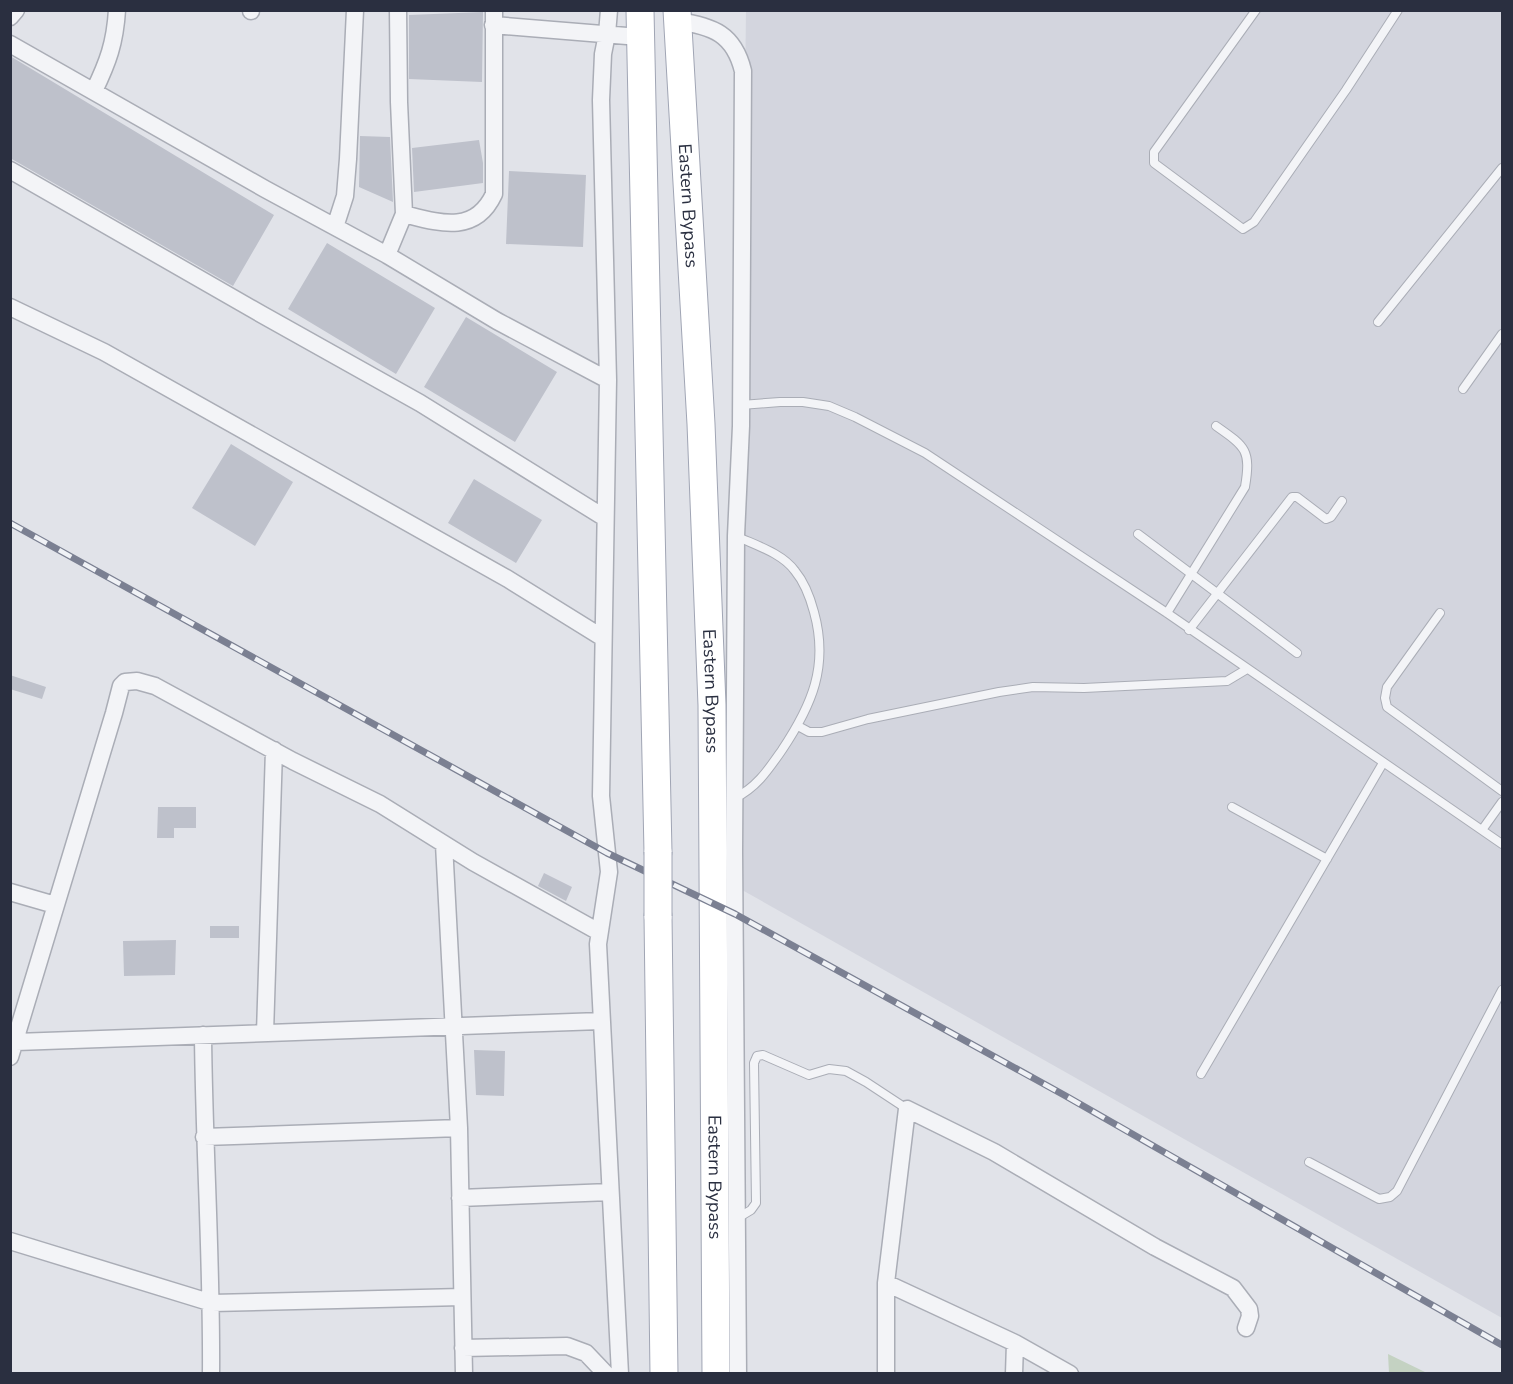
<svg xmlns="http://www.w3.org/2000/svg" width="1513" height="1384" viewBox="0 0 1513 1384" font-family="'Nunito Sans',sans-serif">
<rect width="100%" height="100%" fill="#e1e3e9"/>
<!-- built -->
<path fill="#d3d5de" d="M746 11H1502V1318L735 886Z"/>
<!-- green -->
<path fill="#c4d2c2" d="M1388 1354 1427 1373H1389Z"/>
<!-- building -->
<path fill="#bec1cb" d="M483 12 482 82 409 79V15Z
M10 56 274 215 233 286 10 158Z
M360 136 390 137 393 202 359 187Z
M479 140 483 163V183L414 192 412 148Z
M509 171 586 175 583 247 506 244Z
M327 243 435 308 396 374 288 309Z
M466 317 557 372 515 442 424 387Z
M231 444 293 482 255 546 192 508Z
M474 479 542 520 516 563 448 523Z
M10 675 46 687 42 699 10 689Z
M158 807H196V828H174V838H157Z
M544 873 572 887 566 901 538 886Z
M210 926H239V938H210Z
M176 940 175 975 124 976 123 941Z
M474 1050 505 1051 504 1096 476 1095Z"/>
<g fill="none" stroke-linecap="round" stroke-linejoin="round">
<!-- lane casing -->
<g stroke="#aaadb6" stroke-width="10">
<path id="lane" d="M1256 10 1154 152V163L1243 229 1254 222 1346 90 1398 10
M1378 322 1502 168
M1463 389 1502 334
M741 405 780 402H803L829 406 855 417 925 453 1167 613 1502 844
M1138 534 1297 653
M1167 613 1245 487C1251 450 1246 447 1216 426
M1440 613 1387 687 1385 698 1387 707 1502 791
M1189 630 1292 497H1297L1326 519 1331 517 1342 501
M798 726 809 732H822L868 719 999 692 1033 687 1084 688 1227 681 1247 669
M735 798C757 787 768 770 782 750 812 705 829 666 814 612 810 597 805 583 795 571 782 553 755 545 736 536
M1232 807 1327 859
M1482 830 1502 802
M1201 1074 1383 763
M1309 1162 1379 1199 1390 1197 1397 1191 1502 990
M736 1219 751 1210 756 1203 754 1063 757 1056 763 1055 809 1075 829 1069 846 1071 866 1082 907 1109"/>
</g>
<!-- street casing -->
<g stroke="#aaadb6" stroke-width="19">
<path id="street" d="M251 10V11
M609 10 607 34 603 54 601 100 608 380 601 796 609 872 598 944 620 1374
M10 17 16 10
M677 21C713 26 734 34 743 71L741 426 736 536 734 852 738 1374
M493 25 639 37
M10 44 265 189 387 255 497 321 608 380
M94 91C108 62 115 43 117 10
M10 170 261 314 420 403 605 518
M404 214C439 223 475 235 494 194V10
M335 227 345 196 348 159 355 10
M387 255 404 214 399 102 398 10
M10 307 104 352 508 579 603 638
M444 844 459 1128 464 1374
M10 892 55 905
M265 1033 274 750
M203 1035C204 1148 212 1261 211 1374
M16 1042 601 1021
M10 1057 114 713 121 686 125 682 137 681 155 686 293 761 380 804 473 862 599 932
M204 1137 459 1128
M460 1198 610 1192
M10 1241 212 1303 462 1297
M886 1283 1015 1343 1014 1374
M1015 1343 1070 1374
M463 1348 567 1346 586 1353 606 1374
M886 1374V1283L907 1109 994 1152 1155 1247 1233 1288 1249 1309 1250 1316 1246 1328"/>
</g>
<!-- primary casing -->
<g stroke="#a0a5b4" stroke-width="29">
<g id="primary">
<path d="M640 10 658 852"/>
<path id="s1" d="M677 10 701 424 712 705 716 1374"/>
<path d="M658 916 664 1374"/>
</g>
</g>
<!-- lane -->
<use href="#lane" stroke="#f3f4f7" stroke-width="8"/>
<!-- street -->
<use href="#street" stroke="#f3f4f7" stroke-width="16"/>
<!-- primary -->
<use href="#primary" stroke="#fff" stroke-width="27"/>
<!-- rail casing -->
<g stroke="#7b8092" stroke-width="7">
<path id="rail" d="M10 523 607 853 735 914 1064 1095 1502 1345"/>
</g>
<!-- rail -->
<use href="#rail" stroke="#f0f2f6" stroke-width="4.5" stroke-dasharray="14" stroke-linecap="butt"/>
<!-- primary-bridge casing -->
<g stroke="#a0a5b4" stroke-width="29" stroke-linecap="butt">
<path id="primary-bridge" d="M658 852V916"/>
</g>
<!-- primary-bridge -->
<use href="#primary-bridge" stroke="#fff" stroke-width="27"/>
</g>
<g text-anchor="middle" stroke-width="5" stroke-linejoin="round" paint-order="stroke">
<!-- street labels -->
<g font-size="18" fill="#2a2f40" stroke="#f0f2f6">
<text dy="6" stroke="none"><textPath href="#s1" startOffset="196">Eastern Bypass</textPath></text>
<text dy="6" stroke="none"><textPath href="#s1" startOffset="682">Eastern Bypass</textPath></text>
<text dy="6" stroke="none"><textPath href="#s1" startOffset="1168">Eastern Bypass</textPath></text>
</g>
</g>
<!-- border -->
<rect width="1513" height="1384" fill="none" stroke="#2a2f40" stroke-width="24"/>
</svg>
